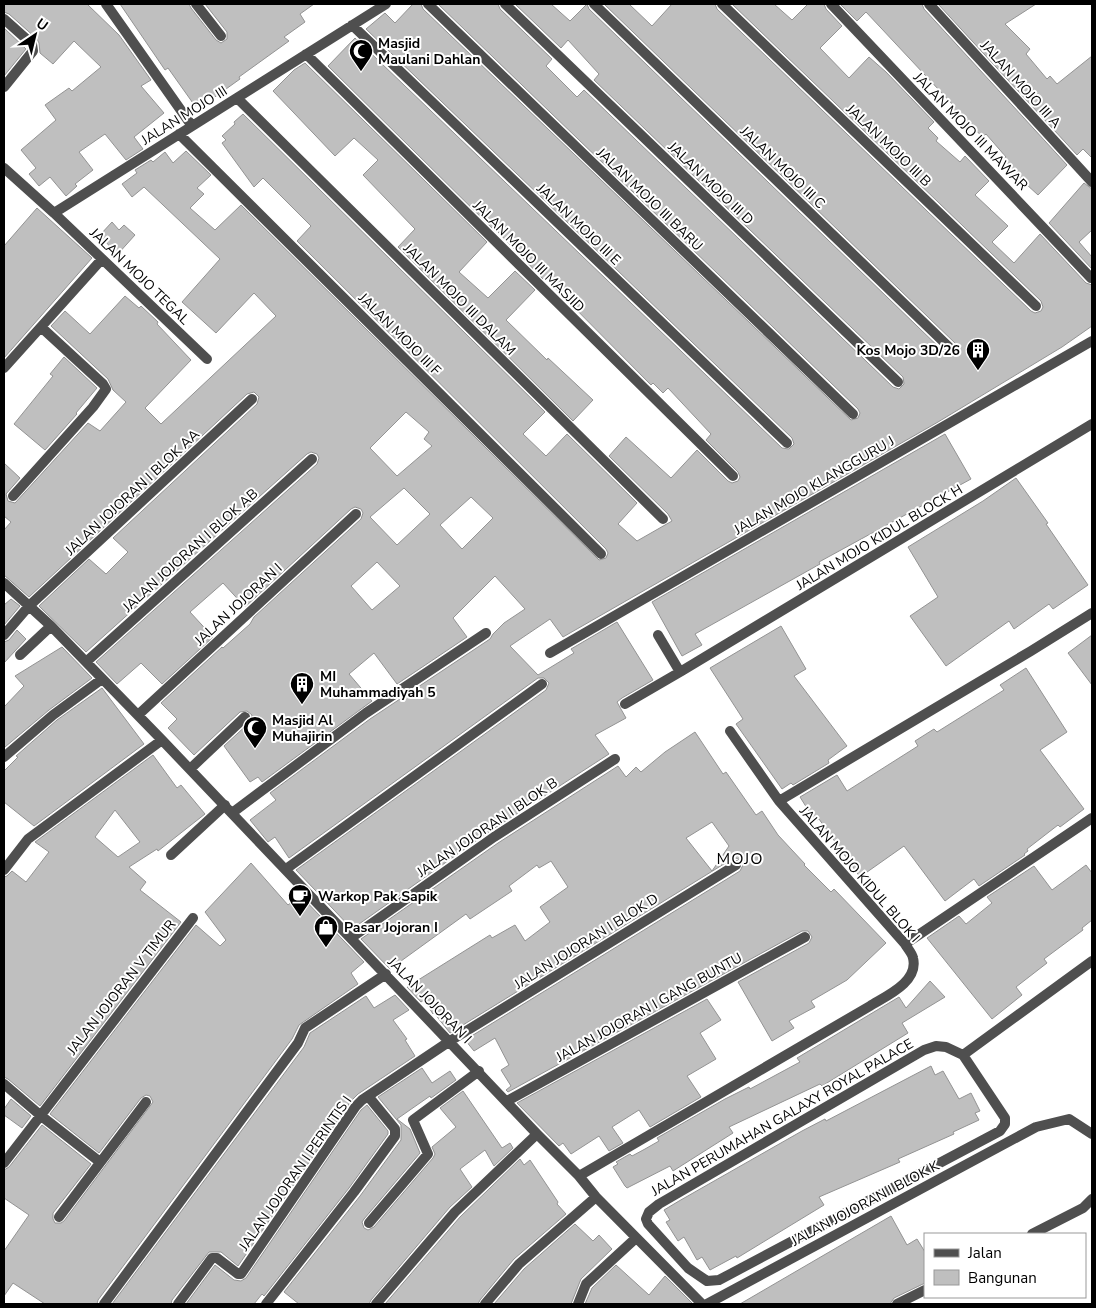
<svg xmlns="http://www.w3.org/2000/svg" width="1096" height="1308" viewBox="0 0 1096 1308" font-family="'Nunito Sans',sans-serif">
<rect width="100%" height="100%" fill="#fff"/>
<!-- building -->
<path fill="#bfbfbf" stroke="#939393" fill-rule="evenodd" d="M4 4H87L119 35 151 80 141 86 164 113 134 137 143 149 126 160 105 134 79 152 93 170 75 184 77 186 66 196 50 177 39 186 29 174 36 168 21 150 56 120 45 105 69 88 72 91 101 67 74 41 53 64 40 53 39 43 37 39 9 14 4 12Z
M120 4H189L191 8 216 40 221 43 227 39V32L205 4H314L300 14 305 22 284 37 289 41 239 77 240 79 212 99 210 95 195 106 168 68 165 70Z
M413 4H421L423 9 851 420 858 418 860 413 858 409 438 4H498L500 9 552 59 546 66 577 97 584 90 893 387 899 389 904 384 903 377 594 80 599 74 568 40 561 48 515 4H551L570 21 587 4 589 9 947 355 954 356 959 351 957 345 604 4H629L652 26 672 4H715L717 9 1031 311 1035 313 1041 311 1043 307 1041 301 732 4H774L792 20 808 4H824L826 9 842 26 820 48 849 78 869 57 886 72 934 122 928 128 938 138 936 141 960 162 965 156 989 181 975 195 1008 226 992 242 1014 263 1040 234 1086 283 1092 285V326L1062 347 938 422 563 637 550 619 510 646 538 675 574 653 571 649 617 622 653 680 622 698 617 702 626 718 595 735 609 754 490 831 352 929 296 870 546 690 549 683 544 678H538L289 858 275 837 268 842 250 820 276 800 270 793 370 719 490 639 493 634 504 623 525 609 495 576 453 618 467 637 397 684 374 653 349 674 372 701 262 782 258 777 250 782 224 746 250 722 252 715 247 711 240 712 194 755 168 728 177 719 161 703 222 647 223 648 250 624 254 617 361 519 363 513 361 509 355 507 351 509 245 607 223 583 190 612 213 637 162 684 141 663 117 684 96 662 317 464 319 458 317 454 311 452 307 454 86 652 39 606 89 559 106 574 128 552 113 538 257 404 259 397 254 392 247 394 29 597 4 575V530L11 522 4 516V463L20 478 6 494 8 501 15 503 88 423 100 431 126 402 113 390 108 379 51 326 65 311 90 334 125 296 139 308 141 306 158 322 157 324 191 360 145 408 161 424 276 316 254 293 216 333 182 302 220 259 144 187 132 197 122 184 137 173 135 170 151 160 153 162 165 152 173 163 186 151 211 175 197 188 204 194 190 208 215 230 241 205 599 560 606 558 608 553 606 549 297 241 311 226 263 178 254 187 222 143 226 140 222 136 235 124 234 122 243 114 545 412 523 434 546 456 567 434 637 503 618 524 637 541 672 521 668 514 609 456 626 437 671 478 697 450 728 481 732 483 738 481 740 477 738 472 706 440 711 434 668 388 663 393 653 383 651 385 545 278 544 280 497 231 496 232 328 66 355 38 782 448 789 449 794 444 792 438 366 29 385 13 395 23ZM406 412 429 432 424 439 432 446 397 476 370 448ZM404 488 430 514 397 545 370 517ZM471 497 493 518 462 549 440 525ZM377 562 400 586 372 610 351 586Z
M840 4H922L924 9 1067 165 1038 195 1001 161 1006 157 986 134 983 137 951 108 954 106 866 12 857 21Z
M938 4H1036L1005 24 1030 49 1026 54 1047 79 1050 76 1057 84 1092 56V158L1083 149 1077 155Z
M4 28 26 49 4 76Z
M305 63 487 242 459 272 488 298 515 271 535 290 506 320 547 360 548 358 593 400 573 421 398 247 415 229 363 175 378 160 354 138 335 156 273 91 294 70Z
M1084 183 1092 189V230L1079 242 1092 257V269L1049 223Z
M37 208 92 258 4 358V246Z
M112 222 119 230 124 225 135 235 117 255 100 235Z
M64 357 97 388 76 413 77 414 45 450 14 424 53 376 50 374Z
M945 434 971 479 819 562 820 564 695 634 702 645 682 656 652 602Z
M1016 478 1048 523 1046 524 1088 585 1053 609 1049 604 1014 629 1009 621 946 666 910 616 938 597 908 547 983 501Z
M11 599 20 606 4 625V605Z
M781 626 806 669 794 676 847 746 828 760 829 763 793 785 791 783 782 789 736 724 743 719 710 668Z
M17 630 26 639 4 663V642L9 640Z
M1092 635V685L1068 653Z
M62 647 92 678 49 710 5 747 4 746V707L24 686 15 676Z
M1026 668 1067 732 1040 750 1084 809 1060 827 1058 825 1027 849 1028 851 1024 854 1025 855 979 886 974 879 945 901 904 846 860 877 819 819 815 821 800 797 837 775 847 791 918 746 915 741 934 729 937 732 1004 690 1000 685Z
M102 688 144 744 34 826 4 802V771L18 757 16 756 57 720Z
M695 732 723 774 726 772 756 815 762 811 778 835 805 864 804 865 831 892 834 889 886 943 847 980 811 1001 815 1007 789 1021 794 1028 772 1041 738 982 809 943 812 937 808 931H802L508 1092 506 1090 511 1086 501 1070 509 1065 495 1038 474 1051 465 1040 740 871 743 865 742 861 736 858 732 859 450 1033 434 1013 433 1014 424 1000 421 1002 407 987 490 935 492 938 515 925 525 941 550 922 540 907 568 887 551 861 539 868 537 865 509 886 512 891 470 919 466 914 390 969 361 939 498 843 618 766 626 777 636 767 641 772 665 752ZM712 822 729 846 712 871 686 838Z
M153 755 177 788 181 785 205 814 158 851 157 849 129 867 146 882 140 890 181 922 40 1106 8 1079 4 1077V877L7 876 12 871 26 882 49 852 35 842ZM115 810 140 842 118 857 95 837Z
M251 863 288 905 300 895 364 962 351 973 358 984 299 1025 292 1039 98 1300 97 1304H45L13 1283 4 1296V1251L29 1215 4 1198V1170L9 1167 42 1125 91 1164 53 1213V1219L55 1223H61L64 1221 153 1102 150 1096 146 1095 141 1098 99 1153 50 1114 196 925 220 946 226 940 205 912Z
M1086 865 1092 873V920L1082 928 1083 930 1044 959 1047 963 1016 987 1022 995 992 1019 927 938 959 916 966 924 992 903 987 897 1034 866 1052 890Z
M930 981 945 997 902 1023 908 1033 822 1086 820 1084 729 1127 733 1133 673 1171 670 1166 627 1188 625 1186 613 1167 618 1164 616 1162 630 1154 632 1156 645 1149 659 1141 657 1138 725 1099 749 1087 750 1089 800 1062 797 1058 899 997 906 1008Z
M395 995 409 1010 393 1020 407 1039 405 1040 415 1056 358 1094 351 1101 238 1266 221 1252H209L172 1300 171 1304H112L304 1047 310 1033 366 996 374 1008Z
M707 999 721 1020 700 1033 716 1059 687 1076 701 1097 650 1127 639 1110 612 1127 623 1143 609 1151 599 1136 571 1154 563 1143 559 1146 517 1103Z
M931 1066 935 1075 943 1071 959 1099 971 1093 980 1111 975 1113 979 1120 953 1132 954 1134 898 1159 900 1162 819 1197 824 1205 737 1258 736 1256 710 1270 702 1257 697 1260 684 1237 678 1241 666 1222 670 1220 664 1210 679 1201 802 1131 825 1119 826 1121Z
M422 1068 432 1083 450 1071 456 1080 431 1098 430 1096 397 1119 410 1129 420 1153 364 1219 362 1222 364 1228 368 1230 374 1227 433 1158 435 1154 432 1147 456 1127 440 1108 463 1091 502 1148 510 1143 513 1148 494 1166 485 1150 460 1169 472 1187 450 1207 371 1300 369 1304H299L284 1292 360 1196 401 1140V1125L378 1097Z
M11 1099 31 1116 22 1128 4 1115V1109Z
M367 1105 388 1131V1134L349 1188 264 1296 262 1294 254 1304H186L215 1265 234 1280 241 1281 246 1278 361 1110Z
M520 1159 524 1165 530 1160 558 1202 557 1204 566 1214 514 1259 480 1300 478 1304H385L460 1217Z
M891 1216 907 1245 917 1239 925 1252V1283L894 1298 890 1304H740Z
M575 1224 593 1241 599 1235 612 1249 581 1279 571 1304H494L524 1269Z
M616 1265 649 1295 665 1276 693 1304H585L592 1288Z"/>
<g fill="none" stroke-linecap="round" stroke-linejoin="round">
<!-- service -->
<path stroke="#4f4f4f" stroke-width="10" d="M171 855 225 805"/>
<!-- minor -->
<path stroke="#4f4f4f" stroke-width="10" d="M106 4 192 126
M196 4 221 36
M428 4 853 414
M505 4 898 382
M594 4 952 350
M722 4 1036 306
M831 4 1091 278
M929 4 1092 182
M4 19 32 44 33 51 4 87
M352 25 787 443
M306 54 733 476
M237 98 663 519
M179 134 601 554
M4 168 54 213 386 4
M54 213 207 359
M4 368 102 259
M13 496 93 407 106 389 103 384 41 327
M4 583 51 626 162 740 537 1134 579 1176 596 1197 702 1304
M4 635 29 606 252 399
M658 635 680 672 1092 424
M550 653 1092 341
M20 655 51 626
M86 662 312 459
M625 704 680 672
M138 715 356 514
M4 757 53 715 102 679
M190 769 245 717
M779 801 1031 651 1092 613
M232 813 366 713 486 633
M286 869 542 684
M4 870 28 839 162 740
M351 938 494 837 615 759
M905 944 1092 818
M936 1046 946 1047 963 1055 1005 1118V1124L1000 1131 719 1280 707 1281 688 1268 648 1224 646 1219 649 1212 659 1204 924 1050Z
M963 1055 1092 961
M4 1084 40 1115 100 1162
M507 1101 805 937
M4 1163 193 918
M579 1176 870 1006C886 996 919 982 913 958 912 953 907 948 905 944L779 801 730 731
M59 1217 146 1102
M369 1223 428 1154 413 1120 479 1071
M1032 1234 1083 1208 1092 1199
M104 1304 298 1043 305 1028 386 974
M178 1304 212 1258H217L238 1274H241L356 1106 362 1100 450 1041 736 865
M266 1304 354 1192 395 1136V1129L368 1096
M376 1304 455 1212 537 1134
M485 1304 519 1264 596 1197
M578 1304 586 1284 636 1238
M707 1304 1036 1127 1069 1119 1092 1134
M897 1304 925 1290"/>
</g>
<!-- icons -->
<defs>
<g id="mosque-pin" transform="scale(1.25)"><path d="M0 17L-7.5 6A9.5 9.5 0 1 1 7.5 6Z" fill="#000" stroke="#fff"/><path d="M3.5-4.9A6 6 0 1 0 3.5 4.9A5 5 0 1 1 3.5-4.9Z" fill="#fff"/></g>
<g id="building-pin" transform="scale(1.25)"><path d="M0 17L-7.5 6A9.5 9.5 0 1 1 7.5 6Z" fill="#000" stroke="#fff"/><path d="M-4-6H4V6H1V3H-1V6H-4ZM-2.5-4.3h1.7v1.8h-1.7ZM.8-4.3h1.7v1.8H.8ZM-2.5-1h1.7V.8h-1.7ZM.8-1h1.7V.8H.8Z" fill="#fff"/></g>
<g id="cafe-pin" transform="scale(1.25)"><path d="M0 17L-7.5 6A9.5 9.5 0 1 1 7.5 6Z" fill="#000" stroke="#fff"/><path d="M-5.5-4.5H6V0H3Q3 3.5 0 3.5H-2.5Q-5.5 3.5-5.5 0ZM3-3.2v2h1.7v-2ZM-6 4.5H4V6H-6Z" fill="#fff"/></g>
<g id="shop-pin" transform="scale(1.25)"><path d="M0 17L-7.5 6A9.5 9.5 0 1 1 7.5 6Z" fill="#000" stroke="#fff"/><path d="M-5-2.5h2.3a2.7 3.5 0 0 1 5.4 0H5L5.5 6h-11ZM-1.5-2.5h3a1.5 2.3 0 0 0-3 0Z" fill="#fff"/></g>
</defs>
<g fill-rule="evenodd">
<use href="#mosque-pin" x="361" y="51"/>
<use href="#building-pin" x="978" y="350"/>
<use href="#building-pin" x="302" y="684"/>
<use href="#mosque-pin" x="255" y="728"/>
<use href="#cafe-pin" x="300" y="896"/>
<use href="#shop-pin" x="326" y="927"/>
</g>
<g text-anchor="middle" stroke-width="4" stroke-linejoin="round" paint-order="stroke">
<!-- poi labels -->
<g font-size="14" font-weight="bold" fill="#000" stroke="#fff" text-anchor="start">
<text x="378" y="48">Masjid<tspan x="378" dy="16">Maulani Dahlan</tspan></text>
<text x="960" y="355" text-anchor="end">Kos Mojo 3D/26</text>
<text x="320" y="681">MI<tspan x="320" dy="16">Muhammadiyah 5</tspan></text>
<text x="272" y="725">Masjid Al<tspan x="272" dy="16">Muhajirin</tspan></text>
<text x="318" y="901">Warkop Pak Sapik</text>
<text x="344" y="932">Pasar Jojoran I</text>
</g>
<!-- street labels -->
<g font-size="14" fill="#000" stroke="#fff">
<text transform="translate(1021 84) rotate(48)" y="5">JALAN MOJO III A</text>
<text transform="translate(184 115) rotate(-32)" y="5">JALAN MOJO III</text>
<text transform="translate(971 131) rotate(46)" y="5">JALAN MOJO III MAWAR</text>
<text transform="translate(889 145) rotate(44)" y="5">JALAN MOJO III B</text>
<text transform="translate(783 167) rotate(44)" y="5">JALAN MOJO III C</text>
<text transform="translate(711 183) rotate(44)" y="5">JALAN MOJO III D</text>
<text transform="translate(650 199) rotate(44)" y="5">JALAN MOJO III BARU</text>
<text transform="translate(579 224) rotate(44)" y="5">JALAN MOJO III E</text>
<text transform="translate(529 256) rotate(45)" y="5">JALAN MOJO III MASJID</text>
<text transform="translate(140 276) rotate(44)" y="5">JALAN MOJO TEGAL</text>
<text transform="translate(460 299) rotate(45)" y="5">JALAN MOJO III DALAM</text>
<text transform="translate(400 334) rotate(45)" y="5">JALAN MOJO III F</text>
<text transform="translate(814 485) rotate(-30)" y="5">JALAN MOJO KLANGGURU J</text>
<text transform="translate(132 492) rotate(-43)" y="5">JALAN JOJORAN I BLOK AA</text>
<text transform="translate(879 537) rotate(-31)" y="5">JALAN MOJO KIDUL BLOCK H</text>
<text transform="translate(190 550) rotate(-42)" y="5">JALAN JOJORAN I BLOK AB</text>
<text transform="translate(238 604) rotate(-43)" y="5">JALAN JOJORAN I</text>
<text transform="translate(487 827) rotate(-34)" y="5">JALAN JOJORAN I BLOK B</text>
<text transform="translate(860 874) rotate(49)" y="5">JALAN MOJO KIDUL BLOK I</text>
<text transform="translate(586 941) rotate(-32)" y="5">JALAN JOJORAN I BLOK D</text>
<text transform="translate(121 987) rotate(-52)" y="5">JALAN JOJORAN V TIMUR</text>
<text transform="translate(430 1000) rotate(46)" y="5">JALAN JOJORAN I</text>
<text transform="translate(649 1007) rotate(-29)" y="5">JALAN JOJORAN I GANG BUNTU</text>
<text transform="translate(782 1117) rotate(-30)" y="5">JALAN PERUMAHAN GALAXY ROYAL PALACE</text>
<text transform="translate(295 1173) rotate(-55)" y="5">JALAN JOJORAN I PERINTIS I</text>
<text transform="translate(865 1203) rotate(-28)" y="5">JALAN JOJORAN I BLOK K</text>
</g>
<!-- quarter labels -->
<g font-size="16" letter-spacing="1" fill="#000" stroke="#fff">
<text x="740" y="864">MOJO</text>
</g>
</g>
<!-- border -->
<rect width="1096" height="1308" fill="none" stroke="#000000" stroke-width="10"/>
<!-- legend -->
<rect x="924" y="1233" width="162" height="65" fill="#ffffff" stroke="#999999"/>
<rect x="934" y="1249" width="25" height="8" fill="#4f4f4f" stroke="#999999"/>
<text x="968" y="1258" font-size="15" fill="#000000">Jalan</text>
<rect x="934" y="1270" width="25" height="15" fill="#bfbfbf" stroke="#999999"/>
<text x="968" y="1283" font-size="15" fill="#000000">Bangunan</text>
<!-- north arrow -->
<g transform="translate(35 35) rotate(35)" stroke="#ffffff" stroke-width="4" paint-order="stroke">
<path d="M0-4L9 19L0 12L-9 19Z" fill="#000000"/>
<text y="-8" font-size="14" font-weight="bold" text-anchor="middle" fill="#000000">U</text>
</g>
</svg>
